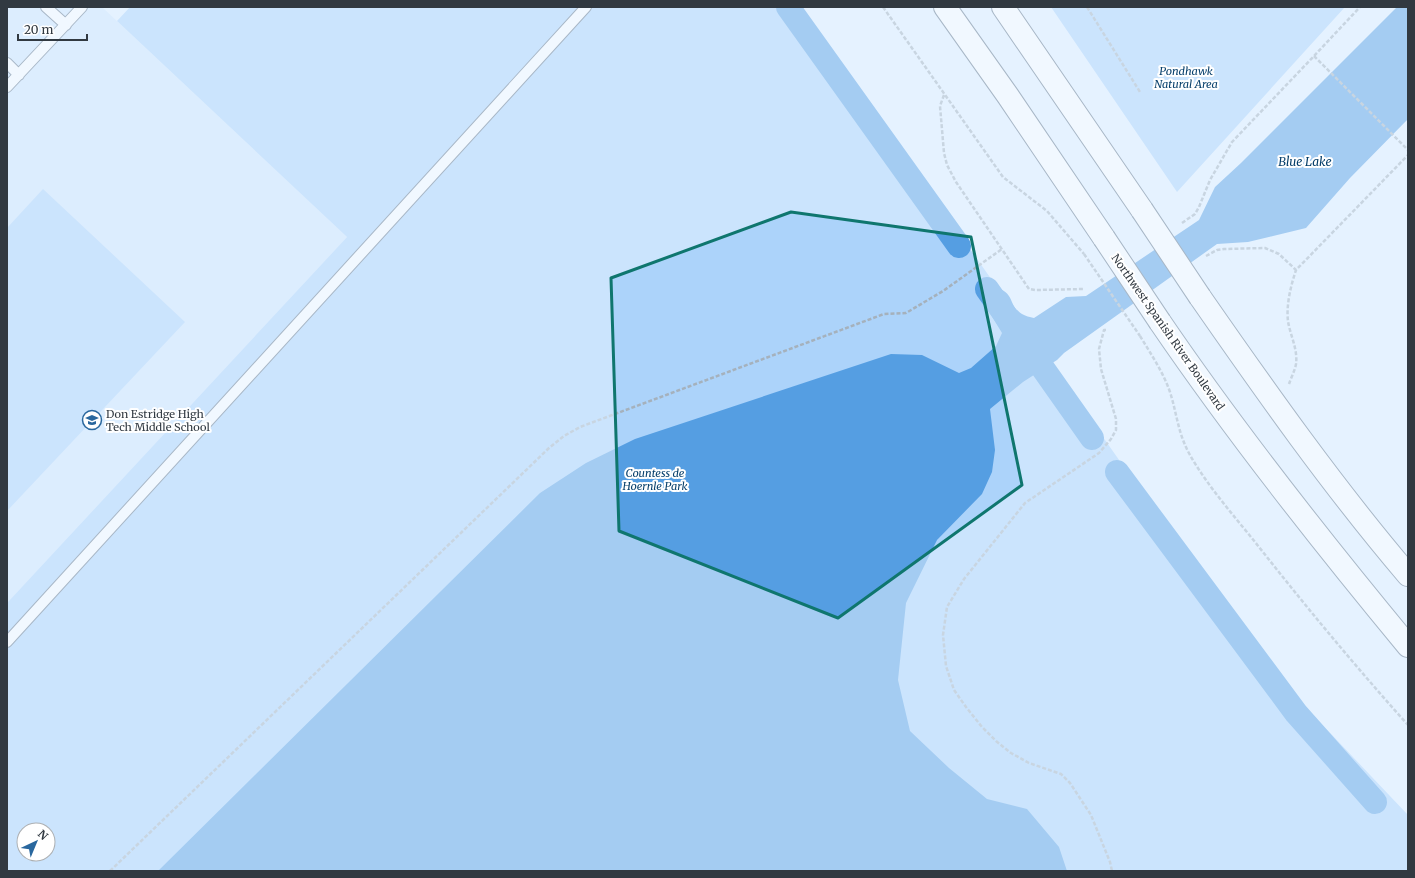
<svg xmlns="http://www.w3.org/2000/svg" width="1415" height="878" viewBox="0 0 1415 878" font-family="Merriweather,serif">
<rect width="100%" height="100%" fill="#e5f2ff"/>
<!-- built -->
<path fill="#d1e6fc" d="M7 7H102L347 237 7 603Z"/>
<!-- green -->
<path fill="#acd3fa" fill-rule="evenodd" d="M130 7H799L1259 658 1408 815V871H7V603L347 237 117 21ZM24 830H48V854H24Z
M1051 7H1345L1177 192Z
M43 189 185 322 7 511V228Z"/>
<!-- water -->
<path fill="#559ee2" d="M1397 7H1408V119L1350 178 1306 228 1248 242 1217 244 1064 353 1057 360 1023 382 990 409 995 450 992 472 982 494 937 540 906 603 898 680 910 731 949 768 987 799 1027 809 1059 847 1067 871H158L540 493 586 463 635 439 891 354 922 355 959 373 971 368 996 346 1002 333 982 300 984 291 990 286C1018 292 1006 304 1022 314 1025 316 1030 317 1034 318L1066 297 1086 296 1199 220 1215 187 1241 163Z"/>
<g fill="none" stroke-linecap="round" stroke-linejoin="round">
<!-- canal -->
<path stroke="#559ee2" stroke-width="24" d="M788 7 959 246
M987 289 1092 438
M1117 472 1296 713 1375 802"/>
<!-- lane casing -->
<g stroke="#5e7083" stroke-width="12">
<path id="lane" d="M46 7 66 25
M7 63 19 75
M7 87 82 7
M7 642 586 7"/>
</g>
<!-- secondary casing -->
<g stroke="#5e7083" stroke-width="24">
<path id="secondary" d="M945 7 1008 96 1104 238
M1003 7 1142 210
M1200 297C1266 392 1333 487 1408 575
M1160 322C1237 435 1321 541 1408 646"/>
</g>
<!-- path -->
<path stroke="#a5b1bc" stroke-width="2.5" stroke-dasharray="4 2" stroke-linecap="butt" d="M883 7 1003 177 1047 211 1084 254
M1087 7 1140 92
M1314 56 1408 150
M944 95 940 106 944 153 947 165 956 182 1029 289 1035 290 1084 289
M1182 223 1195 214 1199 207 1210 180 1232 142 1314 56 1360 7
M1206 256 1217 250 1224 249 1265 248 1279 254 1296 270
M1106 330H1104L1099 349 1101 369 1116 419V430L1111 439 1099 453 1025 503 964 579 947 607 943 635 946 666 954 690 966 707 982 727 996 741 1011 753 1029 763 1061 774 1070 783 1091 815 1110 862 1112 871
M1140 336C1151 354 1163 372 1170 392 1177 414 1178 434 1190 455 1208 487 1236 518 1259 547 1307 608 1356 667 1408 725
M1289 384C1291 378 1295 370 1296 364 1298 349 1290 335 1288 321 1286 305 1291 285 1296 270L1408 155
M110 871 549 448 564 436 580 427 884 314 906 313 943 291 1002 249"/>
<!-- lane -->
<use href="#lane" stroke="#fff" stroke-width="10"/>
<!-- secondary -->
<use href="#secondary" stroke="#fff" stroke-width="22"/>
<!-- secondary-bridge casing -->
<g stroke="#5e7083" stroke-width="24" stroke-linecap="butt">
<path id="secondary-bridge" d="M1142 210 1200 297
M1104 238 1160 322"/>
</g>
<!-- path-bridge -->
<path stroke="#a5b1bc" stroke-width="2.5" stroke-dasharray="4 2" stroke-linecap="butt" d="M1084 254 1140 336"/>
<!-- secondary-bridge -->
<use href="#secondary-bridge" stroke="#fff" stroke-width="22"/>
</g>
<!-- marked area -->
<path d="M0 0H1415V878H0ZM791 212 971 237 1022 485 838 618 619 531 611 278Z" fill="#e5f2ff" fill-opacity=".55" fill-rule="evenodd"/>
<path fill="none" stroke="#0f766e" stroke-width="3" stroke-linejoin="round" d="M791 212 971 237 1022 485 838 618 619 531 611 278Z"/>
<!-- icons -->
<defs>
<g id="school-ring" transform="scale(1)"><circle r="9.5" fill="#fff" stroke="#29679e" stroke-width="1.5"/><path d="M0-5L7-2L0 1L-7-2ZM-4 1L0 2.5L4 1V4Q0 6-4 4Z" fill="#29679e"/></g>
</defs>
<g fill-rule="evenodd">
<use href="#school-ring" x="92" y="420"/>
</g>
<g text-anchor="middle" stroke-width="4" stroke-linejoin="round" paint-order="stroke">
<!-- park labels -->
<g font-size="11" font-style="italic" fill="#08406c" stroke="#fff">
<text x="1186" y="75">Pondhawk<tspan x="1186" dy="13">Natural Area</tspan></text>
<text x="655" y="477">Countess de<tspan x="655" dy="13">Hoernle Park</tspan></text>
</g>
<!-- street labels -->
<g font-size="11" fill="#313941" stroke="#fff">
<text transform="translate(1168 332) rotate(55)" y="4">Northwest Spanish River Boulevard</text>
</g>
<!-- poi labels -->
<g font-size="11" fill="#313941" stroke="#fff" text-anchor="start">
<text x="106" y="418">Don Estridge High<tspan x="106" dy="13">Tech Middle School</tspan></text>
</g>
<!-- water labels -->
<g font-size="12" font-style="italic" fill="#043d69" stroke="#fff">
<text x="1305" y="166">Blue Lake</text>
</g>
</g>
<!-- border -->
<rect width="1415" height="878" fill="none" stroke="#313941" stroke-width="16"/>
<!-- north arrow -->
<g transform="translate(36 842) rotate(44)"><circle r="19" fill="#ffffff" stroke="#adb0b3"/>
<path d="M0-3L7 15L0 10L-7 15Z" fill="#29679e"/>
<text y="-6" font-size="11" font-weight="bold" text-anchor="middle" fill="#313941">N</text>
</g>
<!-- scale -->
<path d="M18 34v6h69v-6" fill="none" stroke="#313941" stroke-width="2"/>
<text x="24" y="34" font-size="12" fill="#313941" stroke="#ffffff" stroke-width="3" paint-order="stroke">20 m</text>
</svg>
